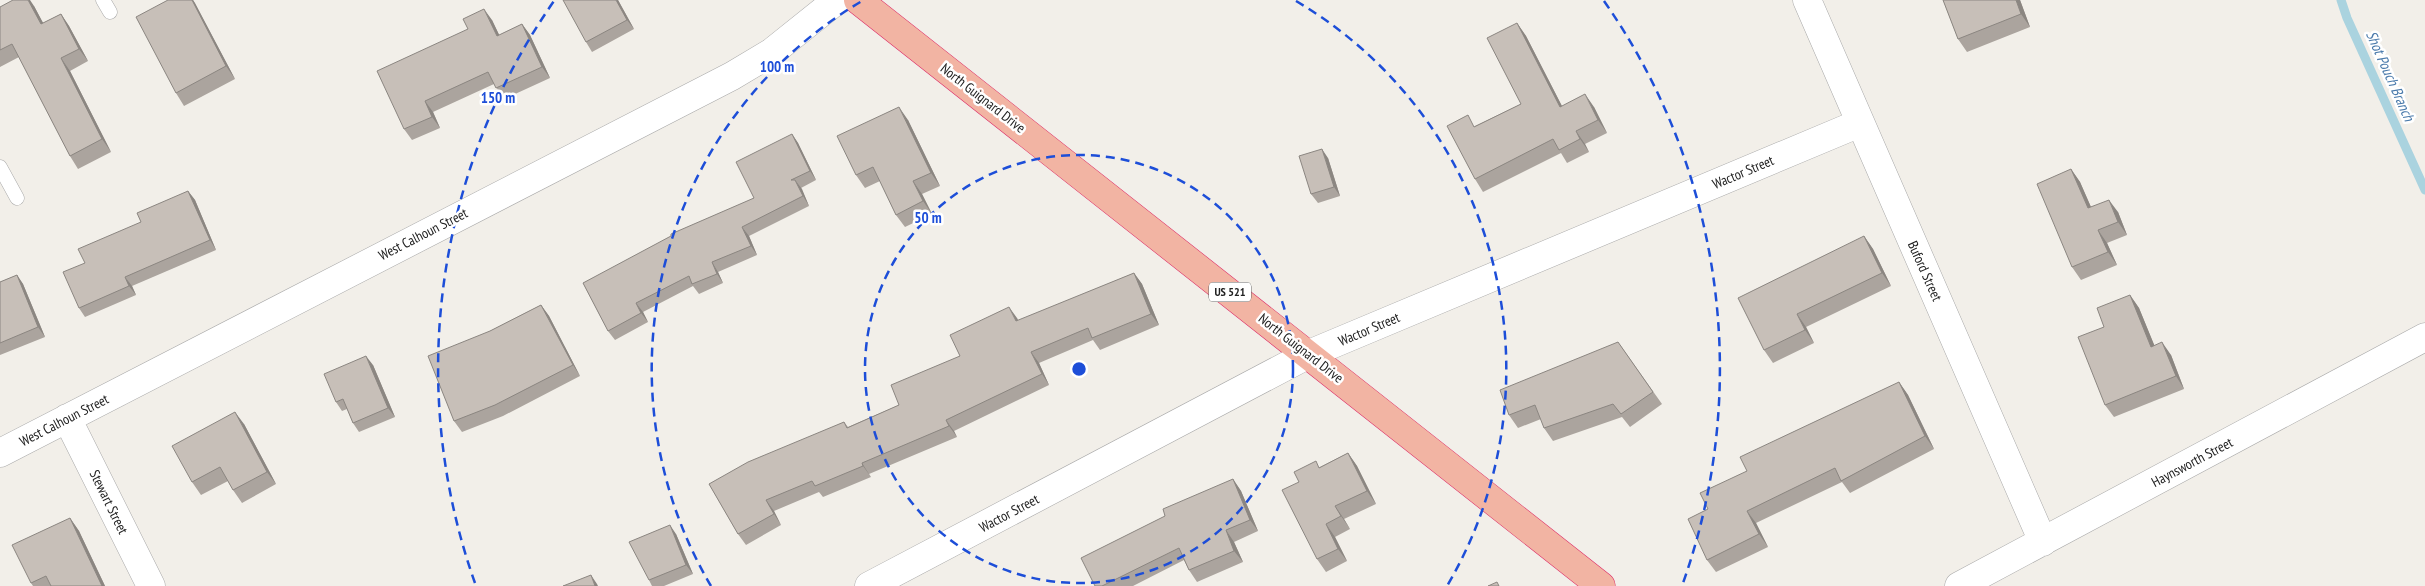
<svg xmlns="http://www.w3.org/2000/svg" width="2425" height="586" viewBox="0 0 2425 586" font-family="'PT Sans Narrow',sans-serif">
<rect width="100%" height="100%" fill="#f2efe9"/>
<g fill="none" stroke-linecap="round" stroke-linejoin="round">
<!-- stream -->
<path stroke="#aad3df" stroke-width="9" d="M2341 0 2347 18 2425 190"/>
<!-- service casing -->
<g stroke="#a9a9a9" stroke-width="15">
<path id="service" d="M103 0 110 12
M0 167 17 198"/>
</g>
<!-- minor casing -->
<g stroke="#a9a9a9" stroke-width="29">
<path id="minor" d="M1807 0 2043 542
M67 418 151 586
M0 453 732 76 772 52 837 0
M869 586 1309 354 1860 123
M1959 586 2425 337"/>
</g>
<!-- trunk casing -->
<g stroke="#dc2a67" stroke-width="29">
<path id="trunk" d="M858 0 1601 586"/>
</g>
<!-- service -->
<use href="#service" stroke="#fff" stroke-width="14"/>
<!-- minor -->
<use href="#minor" stroke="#fff" stroke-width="28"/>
<!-- trunk -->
<use href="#trunk" stroke="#f2b4a3" stroke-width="28"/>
</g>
<!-- wall -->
<path fill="#aba49e" d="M168 0H193L235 79 184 106 176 93Z
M618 0 634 29 592 52 586 42Z
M1943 0H2020L2030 27 1967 52 1958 39Z
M34 6 43 23 61 14 69 26 88 61 70 71 111 152 78 169 70 156 19 57 0 67V7Z
M492 20 499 35 522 24 530 35 550 78 504 99 494 84 433 112 440 128 412 140 404 129 468 29Z
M1517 23 1526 36 1562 106 1594 107 1607 133 1585 144 1589 152 1567 163 1561 153 1483 192 1475 179V126L1521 104Z
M908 120 940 186 922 194 932 214 905 227 896 215 880 181 865 188 856 175Z
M792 134 798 143 816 180 801 188 809 206 749 236 757 255 718 272 723 283 699 294 693 286 643 312 648 322 615 340 608 331 583 283 754 198Z
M1328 158 1340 196 1318 203 1311 194Z
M2071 169 2080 182 2091 207 2118 212 2127 235 2107 243 2117 265 2081 280 2072 267Z
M188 191 195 200 216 250 132 286 136 295 85 317 79 308 85 263 141 222Z
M1864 236 1873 249 1891 286 1806 327 1814 343 1773 363 1764 350Z
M1134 273 1142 284 1159 325 1100 350 1093 340 1039 363 1049 385 954 431 957 437 869 474 871 477 823 497 819 492 774 511 781 525 746 545 738 534 709 484 844 422 848 427 899 405 960 356 1017 318 1018 321Z
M17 275 23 284 45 337 0 355V282Z
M2130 295 2139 308 2154 345 2171 355 2184 389 2114 417 2105 405 2104 327Z
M541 305 549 316 580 376 503 416 462 432 454 421 490 331Z
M1618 342 1662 404 1630 427 1622 417 1553 441 1544 428 1541 419 1518 428 1509 415Z
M373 365 395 417 359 432 353 423 347 409 342 411 336 402Z
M1899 382 1908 395 1934 449 1850 493 1842 482 1756 523 1768 547 1716 572 1707 560 1708 509 1747 471Z
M244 424 276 484 242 503 233 490 228 481 201 495 192 482Z
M1348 453 1357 466 1376 504 1344 519 1350 529 1335 537 1347 561 1326 572 1317 559 1299 482 1320 467Z
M1233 479 1241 491 1258 531 1234 542 1243 562 1197 582 1189 570 1184 560 1133 586H1095L1165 516Z
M70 518 79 531 105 586H33L31 583Z
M676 534 693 574 664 586H652L649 580Z"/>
<!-- shaded-wall -->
<path fill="#8b8681" d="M28 0H30L34 6 50 36 41 24Z
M192 0H193L195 3 235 79 226 66Z
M616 0H618L634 29 627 20Z
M2016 0H2020L2030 27 2021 14Z
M484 9 492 20 505 47 497 36Z
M61 14 69 26 88 61 79 49Z
M1517 23 1526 36 1569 120 1560 107Z
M522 24 530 35 550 78 542 67Z
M61 58 70 71 111 152 102 139Z
M1585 94 1594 107 1607 133 1598 120Z
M425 101 433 112 440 128 432 117Z
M899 107 908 120 940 186 931 173Z
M1576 131 1585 144 1589 152 1580 139Z
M792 134 798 143 816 180 810 171Z
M1322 149 1328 158 1340 196 1334 187Z
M2071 169 2080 182 2097 221 2088 208Z
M795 180 802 189 809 206 803 196Z
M913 181 922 194 932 214 923 201Z
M188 191 195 200 216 250 210 240Z
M2109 200 2118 212 2127 235 2118 222Z
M742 227 749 236 757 255 751 246Z
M2098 230 2107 243 2117 265 2108 252Z
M1864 236 1873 249 1891 286 1882 273Z
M712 262 718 272 723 283 717 274Z
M1134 273 1142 284 1159 325 1151 314Z
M17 275 23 284 45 337 38 327Z
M125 277 132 286 136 295 129 286Z
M2130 295 2139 308 2160 359 2151 347Z
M636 303 643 312 648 322 641 313Z
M541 305 549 316 580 376 573 365Z
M1009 307 1017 318 1024 333 1016 321Z
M1797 314 1806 327 1814 343 1805 330Z
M2162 342 2171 355 2184 389 2176 376Z
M1031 352 1039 363 1049 385 1042 374Z
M366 356 373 365 395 417 388 408Z
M1899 382 1908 395 1934 449 1925 436Z
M235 412 244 424 276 484 267 472Z
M946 420 954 431 957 437 949 426Z
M1348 453 1357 466 1376 504 1367 491Z
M862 463 869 474 871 477 863 466Z
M1233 479 1241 491 1258 531 1250 520Z
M766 500 774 511 781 525 774 514Z
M1335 506 1344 519 1350 529 1341 516Z
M1747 511 1756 523 1768 547 1759 534Z
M70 518 79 531 105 586H102Z
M1326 524 1335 537 1347 561 1338 549Z
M670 525 676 534 693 574 686 565Z
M1226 530 1234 542 1243 562 1234 551Z
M591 575 597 584 598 586H595Z"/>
<!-- building -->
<path fill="#c7bfb8" stroke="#8b8681" d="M13 0H28L41 24 61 14 79 49 61 58 102 139 70 156 12 44 0 50V7Z
M168 0H192L226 66 176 93 136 17Z
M563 0H616L627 20 586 42Z
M1943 0H2016L2021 14 1958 39Z
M484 9 497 36 522 24 542 67 496 88 488 72 425 101 432 117 404 129 377 71 468 29 463 19Z
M1517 23 1560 107 1585 94 1598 120 1576 131 1580 139 1559 150 1553 139 1475 179 1447 126 1468 115 1474 127 1521 104 1487 38Z
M899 107 931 173 913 181 923 201 896 215 873 167 856 175 837 136Z
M792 134 810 171 791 180H795L803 196 742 227 751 246 712 262 717 274 692 284 689 276 636 303 641 313 608 331 583 283 671 236V234L754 198 736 162Z
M1322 149 1334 187 1311 194 1299 156Z
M2071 169 2088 208 2109 200 2118 222 2098 230 2108 252 2072 267 2037 184Z
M188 191 210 240 125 277 129 286 79 308 63 272 85 263 78 249 141 222 137 213Z
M1864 236 1882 273 1797 314 1805 330 1764 350 1738 298Z
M1134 273 1151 314 1092 338 1088 328 1031 352 1042 374 946 420 949 426 862 463 863 466 815 486 812 481 766 500 774 514 738 534 709 484 748 462 844 422 847 428 899 405 891 385 960 356 950 335 1009 307 1016 321Z
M17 275 38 327 0 343V282Z
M2130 295 2151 347 2162 342 2176 376 2105 405 2078 337 2104 327 2097 308Z
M541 305 573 365 495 405 454 421 428 356 490 331Z
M1618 342 1653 392 1621 414 1613 404 1544 428 1535 405 1509 415 1500 390Z
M366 356 388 408 353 423 343 399 336 402 324 374Z
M1899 382 1925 436 1841 481 1835 468 1747 511 1759 534 1707 560 1688 519 1708 509 1700 493 1747 471 1740 457Z
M235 412 267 472 233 490 220 467 192 482 172 446Z
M1348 453 1367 491 1335 506 1341 516 1326 524 1338 549 1317 559 1282 490 1299 482 1294 472 1316 461 1319 468Z
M1233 479 1250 520 1226 530 1234 551 1189 570 1179 548 1102 586H1095L1081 558 1165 516 1163 509Z
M70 518 102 586H51L46 576 31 583 12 545Z
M670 525 686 565 649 580 629 542Z
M591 575 595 586H563Z
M1497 582 1499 586H1488Z"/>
<!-- distance rings -->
<g fill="none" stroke="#1d4ed8" stroke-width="2.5" stroke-dasharray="9 6">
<circle cx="1079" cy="369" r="214"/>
<path d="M711 586A427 427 0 0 1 862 1M1296 1A427 427 0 0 1 1447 586"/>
<path d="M475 583A641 641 0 0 1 554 1M1604 1A641 641 0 0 1 1683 583"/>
</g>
<g text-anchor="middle" stroke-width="5" stroke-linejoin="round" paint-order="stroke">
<!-- shield labels -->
<rect fill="#fff" stroke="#646464" stroke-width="1" x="1209" y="282.5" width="42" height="19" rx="4"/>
<g font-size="12" font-weight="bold" fill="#222">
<text x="1230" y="296">US 521</text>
</g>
<!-- street labels -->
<g font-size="14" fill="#222" stroke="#fff">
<text transform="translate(983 98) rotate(38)" y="5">North Guignard Drive</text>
<text transform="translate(1743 172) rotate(-23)" y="5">Wactor Street</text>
<text transform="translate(423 234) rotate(-27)" y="5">West Calhoun Street</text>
<text transform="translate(1925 271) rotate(66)" y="5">Buford Street</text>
<text transform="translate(1369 329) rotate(-23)" y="5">Wactor Street</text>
<text transform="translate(1301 348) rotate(38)" y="5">North Guignard Drive</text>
<text transform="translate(64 420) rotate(-27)" y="5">West Calhoun Street</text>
<text transform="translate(2192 462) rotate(-28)" y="5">Haynsworth Street</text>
<text transform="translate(109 502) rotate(64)" y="5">Stewart Street</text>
<text transform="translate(1009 513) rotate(-28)" y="5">Wactor Street</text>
</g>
<!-- water labels -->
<g font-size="15" font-style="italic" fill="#4a7aab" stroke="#fff">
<text transform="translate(2390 76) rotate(66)" y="5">Shot Pouch Branch</text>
</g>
</g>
<circle cx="1079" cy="369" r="8" fill="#1d4ed8" stroke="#fff" stroke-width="2.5"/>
<g font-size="15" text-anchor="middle" font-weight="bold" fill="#1d4ed8" stroke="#fff" stroke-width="5" stroke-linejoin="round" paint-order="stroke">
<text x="777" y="72">100 m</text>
<text x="498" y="103">150 m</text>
<text x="928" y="223">50 m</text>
</g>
</svg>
